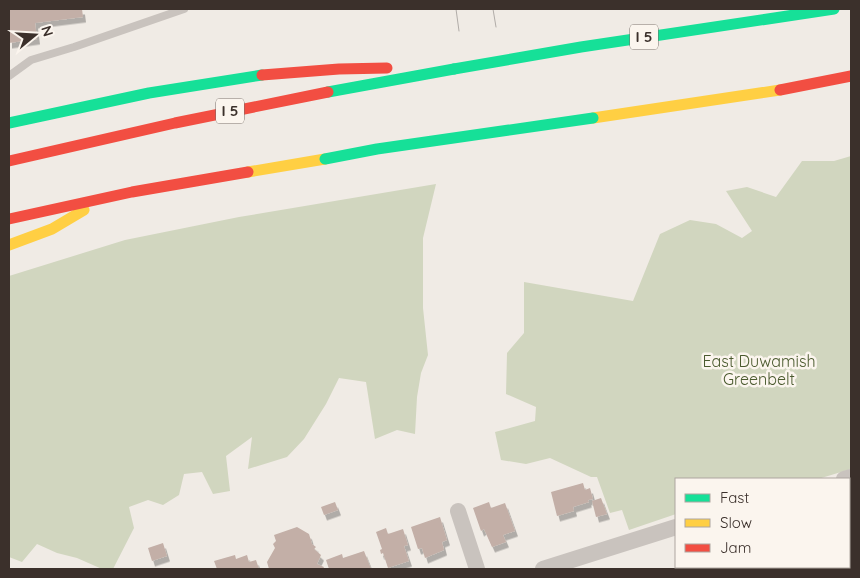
<svg xmlns="http://www.w3.org/2000/svg" width="860" height="578" viewBox="0 0 860 578" font-family="Quicksand,sans-serif">
<defs>
<filter id="shadow"><feDropShadow dx="3" dy="5.5" stdDeviation="0" flood-color="#0004"/></filter>
</defs>
<rect width="100%" height="100%" fill="#f0ebe5"/>
<!-- green -->
<path fill="#d1d6bf" d="M851 156V469L818 479H676V514L629 530 622 510 610 513 597 477H591L550 458 526 464 501 460 495 432 535 421 536 407 506 394 507 353 524 333V282L633 301 660 234 690 220 716 224 742 238 752 231 726 191 747 187 776 197 802 161H834Z
M436 184 423 238V308L428 355 421 373 417 397 415 434 397 430 375 439 366 382 339 378 326 404 304 439 287 457 248 469 252 437 226 456 230 491 213 494 202 472 184 474 179 495 163 505 148 500 129 507 134 528 113 569H102L77 558 57 553 37 544 22 562 9 557V276L125 240 239 217Z"/>
<!-- building -->
<path fill="#c3afa7" filter="url(#shadow)" d="M9 9H82L83 17 35 23 37 39 9 43Z
M583 483 585 490 590 488 593 499 588 500 589 502 573 507 574 511 557 516 551 492Z
M601 498 607 514 596 517 592 501Z
M335 502 338 510 324 515 321 507Z
M489 502 491 508 505 503 515 531 503 535 506 542 492 547 484 529 481 531 473 508Z
M440 517 447 540 442 542 444 550 425 558 422 548 418 549 411 527Z
M851 519V539L849 533V520Z
M297 527 309 534 312 544 316 547 314 549 321 555 317 564 324 567 323 569H269L267 562 275 548 273 544 276 541 274 535Z
M386 528 388 534 403 529 408 545 404 546 409 561 388 568 383 553 381 554 380 550 382 549 376 532Z
M163 543 167 556 152 561 148 548Z
M364 551 371 569H329L326 560 342 554 343 558Z
M235 555 236 559 247 555 249 562 256 560 259 569H217L214 561Z
M701 567H730L731 569H699L698 568Z
M815 567H844V569H816Z"/>
<g fill="none" stroke-linecap="round" stroke-linejoin="round">
<!-- lane -->
<path stroke="#c9c3be" stroke-width="8" d="M9 76 31 60 74 47 184 9"/>
<!-- street -->
<path stroke="#c9c3be" stroke-width="16" d="M844 479 851 477
M458 511 477 569
M776 567 777 569
M543 569 676 527"/>
<!-- fast -->
<path stroke="#16e098" stroke-width="11" d="M328 92 454 69
M9 123 149 93 262 75"/>
<!-- slow -->
<path stroke="#ffcf43" stroke-width="11" d="M593 118 780 90
M248 172 325 159
M9 245 52 229 84 210"/>
<!-- jam -->
<path stroke="#f24e42" stroke-width="11" d="M262 75 339 69 387 68
M780 90 851 76
M9 161 175 123 328 92
M9 219 132 192 248 172"/>
<!-- tram -->
<path stroke="#b1aca8" stroke-width="1" d="M456 9 459 31
M493 9 496 27"/>
<!-- fast-bridge -->
<path stroke="#16e098" stroke-width="11" d="M454 69 581 47 834 9
M325 159 377 149 593 118"/>
</g>
<g text-anchor="middle" stroke-width="5" stroke-linejoin="round" paint-order="stroke">
<!-- shield labels -->
<g fill="#fbf5ee" stroke="#756b66" stroke-width="1">
<rect x="630" y="24.5" width="28" height="25" rx="4"/>
<rect x="216" y="98.5" width="28" height="25" rx="4"/>
</g>
<g font-size="15" font-weight="bold" fill="#3b302b">
<text x="644" y="42">I 5</text>
<text x="230" y="116">I 5</text>
</g>
<!-- park labels -->
<g font-size="16" fill="#4a5a2e" stroke="#fbf5ee">
<text x="759" y="367">East Duwamish<tspan x="759" dy="18">Greenbelt</tspan></text>
</g>
</g>
<!-- border -->
<rect width="860" height="578" fill="none" stroke="#3b302b" stroke-width="20"/>
<!-- legend -->
<rect x="675" y="478" width="175" height="90" fill="#fbf5ee" stroke="#aea6a0"/>
<rect x="685" y="494" width="25" height="8" fill="#16e098" stroke="#aea6a0"/>
<text x="720" y="503" font-size="15" fill="#3b302b">Fast</text>
<rect x="685" y="519" width="25" height="8" fill="#ffcf43" stroke="#aea6a0"/>
<text x="720" y="528" font-size="15" fill="#3b302b">Slow</text>
<rect x="685" y="544" width="25" height="8" fill="#f24e42" stroke="#aea6a0"/>
<text x="720" y="553" font-size="15" fill="#3b302b">Jam</text>
<!-- north arrow -->
<g transform="translate(35 35) rotate(72)" stroke="#fbf5ee" stroke-width="4" paint-order="stroke">
<path d="M0-4L9 19L0 12L-9 19Z" fill="#3b302b"/>
<text y="-8" font-size="14" font-weight="bold" text-anchor="middle" fill="#3b302b">N</text>
</g>
</svg>
